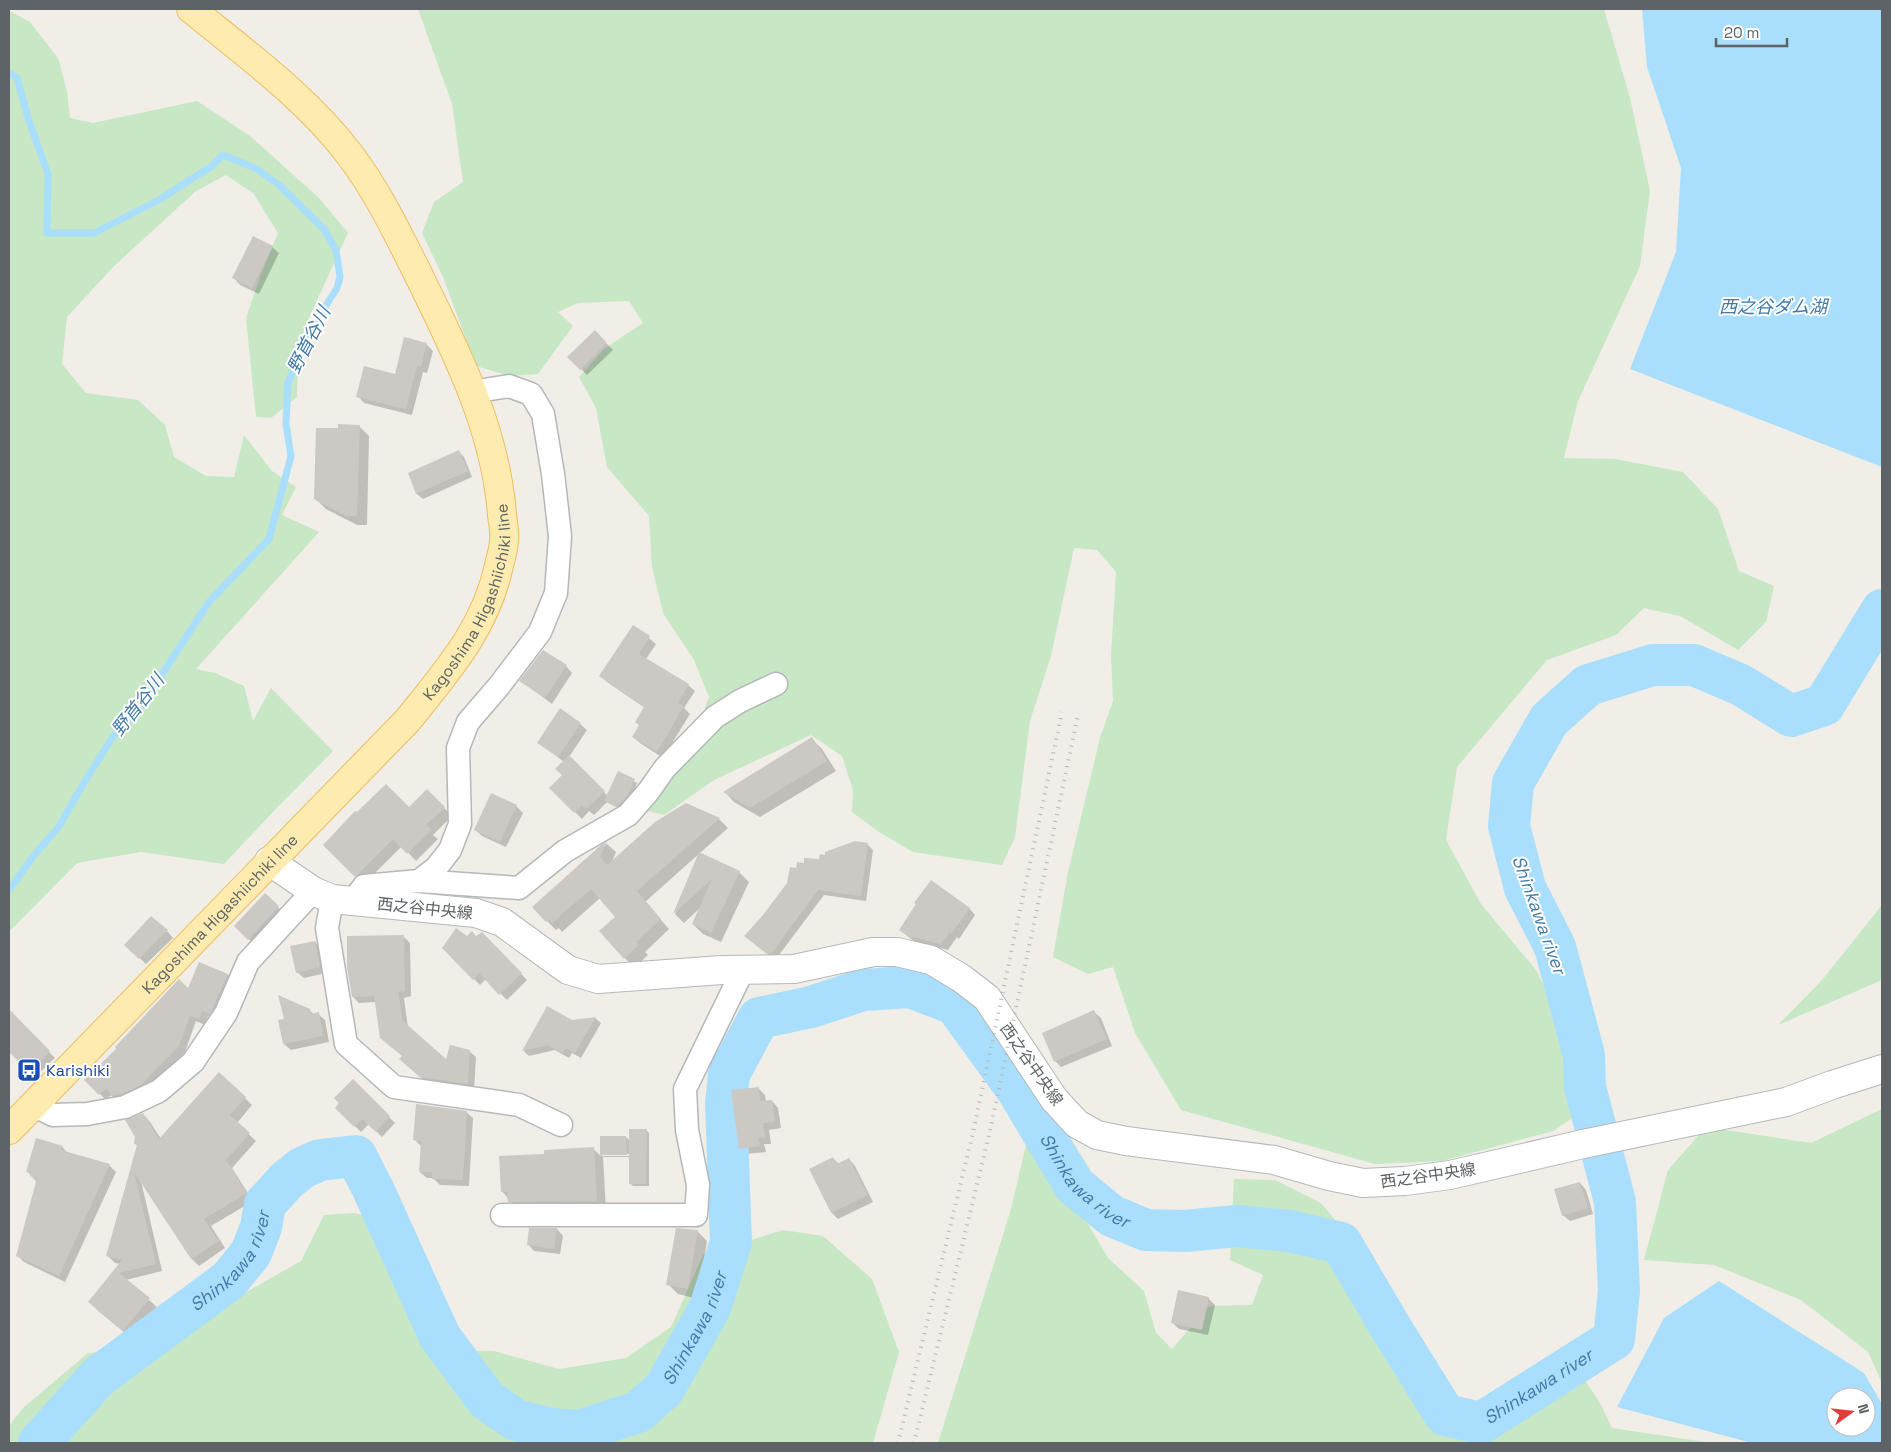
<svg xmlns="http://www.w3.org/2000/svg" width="1891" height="1452" viewBox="0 0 1891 1452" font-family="'Space Grotesk','Noto Sans JP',sans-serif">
<rect width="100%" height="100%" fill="#f0eee7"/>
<!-- green -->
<path fill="#c7e7c5" d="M418 9H1604L1630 98 1650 191 1640 266 1578 401 1564 458 1615 459 1683 472 1718 509 1739 571 1774 586 1766 622 1738 650 1680 616 1644 608 1616 635 1547 660 1457 767 1446 840 1481 904 1536 970 1564 1025 1576 1081 1577 1115 1553 1131 1442 1161 1375 1164 1181 1110 1135 1033 1113 967 1088 974 1053 957 1068 872 1100 738 1113 701 1111 656 1116 572 1097 550 1074 548 1051 656 1030 721 1015 837 1002 865 913 852 879 832 852 812 853 790 842 756 811 735 714 780 664 815 640 809 690 748 709 697 694 660 663 613 652 567 649 516 607 467 596 408 579 377 604 349 643 323 629 301 578 303 558 312 573 326 538 374 510 376 476 366 443 277 422 233 434 202 463 182 452 104Z
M9 11 30 22 58 58 67 92 70 118 93 123 197 101 250 136 320 199 348 233 312 311 298 346 297 397 271 418 256 417 246 318 260 277 278 233 253 193 226 175 196 191 113 267 67 317 62 364 86 393 138 400 165 425 174 457 206 476 234 477 244 435 272 471 296 487 282 515 319 532 196 669 215 673 244 686 253 721 271 688 333 751 272 813 224 864 141 852 77 863 9 932Z
M1882 905V980L1778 1025 1823 979Z
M1882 1109V1383L1868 1352 1801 1300 1714 1265 1644 1260 1668 1170 1706 1127 1811 1143Z
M1026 1145 1081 1155 1099 1184 1088 1224 1108 1258 1144 1291 1156 1333 1172 1349 1209 1306 1252 1305 1263 1275 1230 1260 1234 1179 1275 1180 1321 1203 1379 1273 1431 1360 1462 1403 1519 1395 1532 1368 1567 1353 1600 1403 1612 1428 1712 1443H938L1011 1209Z
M355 1213 388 1223 423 1350 494 1351 559 1369 626 1358 671 1327 703 1255 783 1230 823 1236 872 1279 899 1352 873 1443H9V1426L23 1408 88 1353 169 1347 236 1298 301 1261 324 1215Z"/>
<!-- water -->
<path fill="#aadefd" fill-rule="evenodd" d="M1642 9H1882V467L1630 369 1676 252 1681 168 1647 67Z
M1719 1281 1864 1373 1882 1404V1443H1752L1617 1407 1664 1318ZM1836 1397H1866V1427H1836Z"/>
<!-- shadow -->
<path fill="#0003" fill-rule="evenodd" d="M272 247 279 253 259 294 240 285 234 278Z
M595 332 613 350 587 375 569 357Z
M426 344 433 351 427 373 423 372 412 415 364 403 358 396 396 375Z
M359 426 369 436 367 525H357L326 509 316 499 340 429Z
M459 452 464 457 472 477 423 499 417 494 409 473Z
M634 626 656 644 646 659 688 685 695 691 684 708 690 714 663 758 640 743 633 737 640 726 645 708 607 682 600 676Z
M566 666 572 673 552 704 521 681Z
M580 724 587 730 569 757 608 796 619 773 637 783 631 798 620 809 607 802 594 815 589 811 582 819 551 788 563 775 564 762 539 742Z
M812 739 822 749 836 771 760 817 734 802 725 792Z
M427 791 452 816 433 835 438 839 416 861 402 846 364 884 324 845 409 809Z
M686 804 719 819 728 828 645 902 669 929 645 952 648 955 634 968 601 931 617 917 600 898 562 932 559 928 556 930 547 921 602 847 607 844 616 852 612 862Z
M516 806 523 813 506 847 482 836 475 829Z
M867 844 873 850 866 901 824 895 776 959H774L752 941 764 916 797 870 805 865 820 860 826 856Z
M700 854 739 872 749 882 721 942 703 934 693 924 700 908 684 923 675 914Z
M265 895 285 914 255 945 235 926Z
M969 908 975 915 959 939 957 937 948 950 915 942 900 930Z
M167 931 173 938 146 964 126 945Z
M482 933 527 980 507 1000 486 979 480 985 443 947 467 938 476 937Z
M404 937 410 943 411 996 404 998 408 1028 447 1061 469 1051 476 1057 474 1090 427 1083 407 1065 376 1002 359 1003 353 997Z
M315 942 321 948 326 973 304 978 297 972Z
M200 963 228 975 234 981 216 1019 208 1016 205 1025 196 1021 185 1052 148 1091 118 1102 111 1095 106 1100 86 1080 188 990Z
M548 1008 572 1022 595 1018 601 1023 581 1058 572 1053 569 1058 555 1050 529 1056 524 1051Z
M309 1010 314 1014H318L325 1020 329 1042 291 1050 284 1044Z
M1094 1012 1101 1018 1112 1046 1061 1067 1055 1061Z
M12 1015 55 1058 35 1077 9 1050V1018Z
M353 1081 395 1123 382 1137 369 1124 361 1132 336 1108Z
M758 1088 765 1095 766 1102 772 1101 778 1108 781 1128 769 1130 771 1144H764L766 1152 746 1154 740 1148Z
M245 1098 252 1105 237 1123 256 1141 232 1168 253 1201 211 1226 225 1248 199 1266 192 1259 141 1181 162 1271 126 1280 157 1307 131 1338 96 1309 120 1264 115 1263 107 1255 138 1147 135 1143 143 1114 150 1122 161 1139Z
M466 1112 473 1118 469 1186 440 1185 433 1178H427L420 1172 422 1147 415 1140Z
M646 1130 649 1133V1186H633L630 1183V1157H603L606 1210 519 1211 502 1191 545 1155 593 1149 601 1156V1137H626L630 1141ZM602 1153 633 1154V1156H602Z
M62 1147 69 1154 110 1166 116 1172 65 1282 24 1262 18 1256 37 1182 27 1171Z
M833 1158 839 1164 849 1159 855 1166 873 1202 838 1219 832 1213Z
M1580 1183 1586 1190 1593 1214 1570 1221 1563 1215Z
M557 1229 563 1236 560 1254 534 1251 528 1244Z
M697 1231 707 1241 698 1299 678 1294 668 1284Z
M1208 1298 1215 1305 1208 1335 1179 1329 1172 1322Z"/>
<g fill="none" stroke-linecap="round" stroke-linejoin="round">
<!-- stream -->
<path stroke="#aadefd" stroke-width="7" d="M9 73 17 78 29 121 48 174 47 233H94L157 201 212 166 223 155 257 169 279 185 324 229 336 250 340 277 337 288 312 328 288 382 286 424 291 456 269 539 209 602 142 705 112 738 82 786 58 828 35 854 9 890"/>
<!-- river -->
<path stroke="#aadefd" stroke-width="42" id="s1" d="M39 1443 98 1377 229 1280 251 1253 261 1227 265 1204 287 1180 302 1168 320 1160 356 1156 373 1189 440 1337 487 1400 516 1420 551 1429 579 1431 638 1412 664 1389 710 1308 731 1242 726 1104 729 1074 759 1018 811 1007 863 990 910 987 955 1004 1018 1091 1074 1185 1112 1216 1146 1230 1185 1231 1237 1226 1289 1231 1341 1243 1391 1328 1445 1415 1481 1423 1614 1339 1619 1291 1615 1202 1585 1087 1584 1055 1555 947 1525 888 1509 826 1513 783 1549 720 1588 685 1653 665H1694L1741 685 1791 716 1824 705 1882 610"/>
</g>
<!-- building -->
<path fill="#ccc9c4" d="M253 236 273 246 252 288 232 278Z
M595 330 607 343 580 370 567 357Z
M404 337 427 343 421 367 417 366 406 409 356 397 364 366 395 374Z
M338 424 360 425 357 516H346L314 499 316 428H338Z
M459 450 468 471 416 494 408 473Z
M633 625 650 636 639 654 689 684 678 703 684 706 657 752 632 737 639 725 635 722 644 707 599 676Z
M543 650 567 665 545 698 519 681Z
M560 708 581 723 558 757 537 743Z
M812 737 827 761 750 808 723 792Z
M569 755 605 791 586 809 582 805 574 813 549 788 562 775 555 769Z
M618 771 635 779 628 795 616 807 604 801Z
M386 784 409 807 427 789 445 807 426 825 431 830 407 854 393 839 355 877 323 845 355 811 357 812Z
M491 793 517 805 500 842 474 830Z
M686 803 720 818 637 891 661 919 636 942 639 945 624 959 599 931 615 917 591 889 552 923 549 919 546 922 532 907 601 845 607 842 600 857 607 865 655 822Z
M855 841 868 843 861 896 818 890 771 954H767L744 936 763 915 787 883 790 867 796 868 797 862 804 863V858L819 859 820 854 825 855V852Z
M699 852 740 871 711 933 692 924 712 879 673 914Z
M931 880 970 908 952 933 950 932 941 944 908 936 899 930 916 904 914 903Z
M265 893 279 906 248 940 234 926Z
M151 916 168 930 139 959 124 945Z
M456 928 467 936 472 931 476 936 482 932 522 973 499 995 479 973 473 980 442 948Z
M404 935 405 991 398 992 403 1021 446 1059 450 1045 470 1050 468 1084 420 1077 399 1059 402 1056 380 1038 374 996 352 997 347 967V936Z
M315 941 320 967 296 973 290 946Z
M199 962 228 974 210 1014 202 1011 199 1019 190 1016 179 1046 141 1085 121 1094 111 1096 106 1088 99 1095 84 1080 116 1049 115 1047 179 979 188 988Z
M278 995 310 1009 311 1014 319 1012 323 1036 283 1044 278 1020 284 1019Z
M547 1006 572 1020 596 1017 575 1053 566 1048 563 1053 548 1045 522 1051Z
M9 1009 50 1051 29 1072 9 1052Z
M1094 1010 1107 1039 1054 1062 1042 1033Z
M219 1072 246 1097 230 1115 250 1133 226 1160 247 1193 204 1219 219 1241 191 1259 134 1172 156 1264 119 1273 150 1298 123 1331 88 1302 122 1260 106 1256 137 1145 134 1144 135 1137 125 1120 143 1113 159 1139Z
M353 1079 390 1116 376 1132 362 1119 354 1127 335 1108 339 1103 334 1098Z
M759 1087 760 1101 772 1100 775 1122 763 1123 765 1138H758L760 1146 739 1149 731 1090Z
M416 1104 467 1111 463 1180 432 1179V1172H419L421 1141 413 1140Z
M629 1129H647L646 1184H629Z
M600 1136H626L627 1155H600Z
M36 1138 63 1146 61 1150 110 1164 59 1276 16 1256 37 1178 30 1176 31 1173 26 1172Z
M594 1147 597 1201 508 1202 507 1192H501L499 1156 544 1154V1150Z
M833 1157 837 1164 849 1158 868 1195 831 1213 809 1169Z
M1580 1182 1588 1208 1562 1216 1554 1189Z
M529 1228H557L554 1249 527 1245Z
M676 1228 698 1230 688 1289 666 1285Z
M1178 1290 1209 1297 1202 1330 1171 1323Z"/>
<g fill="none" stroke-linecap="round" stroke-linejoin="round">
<!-- minor casing -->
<g stroke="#b4b8bb" stroke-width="25">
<path id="minor" d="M419 881 519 888 565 851 628 815 648 792 665 768 715 717 740 701 776 684
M332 899 327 928 346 1044 394 1087 519 1105 561 1125
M353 901 364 886 419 881 436 868 450 850 460 824 458 748 468 722 499 686 540 632 556 593 560 536 553 474 543 414 531 394 509 386 471 392
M33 1105 53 1115 87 1114 125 1107 159 1091 193 1062 226 1013 248 962 313 891
M502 1215H696L698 1185 687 1130 685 1089 743 970"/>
</g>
<!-- tertiary casing -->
<g stroke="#b4b8bb" stroke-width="30">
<path id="tertiary" d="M269 861 313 891 332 899 476 913 502 922 568 970 598 979 722 970 794 969 873 952H897L931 960 961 978 987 998 1054 1099 1077 1124 1097 1135 1126 1141 1274 1160 1329 1176 1363 1183 1405 1181 1450 1175 1583 1144 1786 1102 1832 1085 1882 1069"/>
</g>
<!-- primary casing -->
<g stroke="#eebe62" stroke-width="30">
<g id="primary">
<path id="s2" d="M9 1130 408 720C447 671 486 628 499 565 501 557 504 548 504 540 505 532 503 523 502 515 496 430 456 351 419 276 398 234 378 192 350 155 307 98 246 54 191 9"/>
</g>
</g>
<!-- minor -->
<use href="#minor" stroke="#fff" stroke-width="22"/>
<!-- tertiary -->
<use href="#tertiary" stroke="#fff" stroke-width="28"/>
<!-- primary -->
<use href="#primary" stroke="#fdebaf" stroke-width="28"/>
<!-- rail -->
<path stroke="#b5b6b7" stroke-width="4" stroke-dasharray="1 6" stroke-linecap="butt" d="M898 1443 974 1128 1062 712
M914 1443 990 1131 1078 715"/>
</g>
<!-- icons -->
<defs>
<g id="bus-square" transform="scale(1.25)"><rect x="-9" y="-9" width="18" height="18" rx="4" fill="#1a4fb4" stroke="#fff"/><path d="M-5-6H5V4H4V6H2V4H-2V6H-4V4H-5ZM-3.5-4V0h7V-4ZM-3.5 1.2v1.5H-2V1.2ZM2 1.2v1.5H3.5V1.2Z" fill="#fff"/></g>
</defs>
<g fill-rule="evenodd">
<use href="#bus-square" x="29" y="1070"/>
</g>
<g text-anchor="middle" stroke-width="4" stroke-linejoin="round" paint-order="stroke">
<!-- street labels -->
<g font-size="16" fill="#5e6367" stroke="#fff">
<text dy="6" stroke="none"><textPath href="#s2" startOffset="708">Kagoshima Higashiichiki line</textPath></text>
<text transform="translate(425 908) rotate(6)" y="6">西之谷中央線</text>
<text dy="6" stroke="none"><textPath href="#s2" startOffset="302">Kagoshima Higashiichiki line</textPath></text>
<text transform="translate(1032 1064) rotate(55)" y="6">西之谷中央線</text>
<text transform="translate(1428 1175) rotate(-8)" y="6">西之谷中央線</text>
</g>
<!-- transit labels -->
<g font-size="16" fill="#164399" stroke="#fff" text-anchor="start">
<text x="46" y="1076">Karishiki</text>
</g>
<!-- water labels -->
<g font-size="18" font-style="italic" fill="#437aa7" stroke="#fff">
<text x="1773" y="313">西之谷ダム湖</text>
<text transform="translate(309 340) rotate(-63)" y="6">野首谷川</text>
<text transform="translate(138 705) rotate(-52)" y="6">野首谷川</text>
<text transform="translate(1539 915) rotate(70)" y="6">Shinkawa river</text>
<text dy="6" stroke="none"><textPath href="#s1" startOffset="1738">Shinkawa river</textPath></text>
<text dy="6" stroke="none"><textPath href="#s1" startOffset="268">Shinkawa river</textPath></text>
<text dy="6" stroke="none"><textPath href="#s1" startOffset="988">Shinkawa river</textPath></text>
<text dy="6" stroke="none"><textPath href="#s1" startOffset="2322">Shinkawa river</textPath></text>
</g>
</g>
<!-- border -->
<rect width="1891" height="1452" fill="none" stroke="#5e6367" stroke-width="20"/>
<!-- north arrow -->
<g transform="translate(1851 1412) rotate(75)"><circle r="24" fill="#ffffff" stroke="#bfc1c2"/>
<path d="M0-4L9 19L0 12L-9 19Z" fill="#e63a38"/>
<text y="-8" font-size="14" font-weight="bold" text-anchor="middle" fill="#5e6367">N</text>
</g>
<!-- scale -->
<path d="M1716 38v8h71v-8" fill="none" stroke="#5e6367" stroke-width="2.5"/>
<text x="1724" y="38" font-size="15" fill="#5e6367" stroke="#ffffff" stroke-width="4" paint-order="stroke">20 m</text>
</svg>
